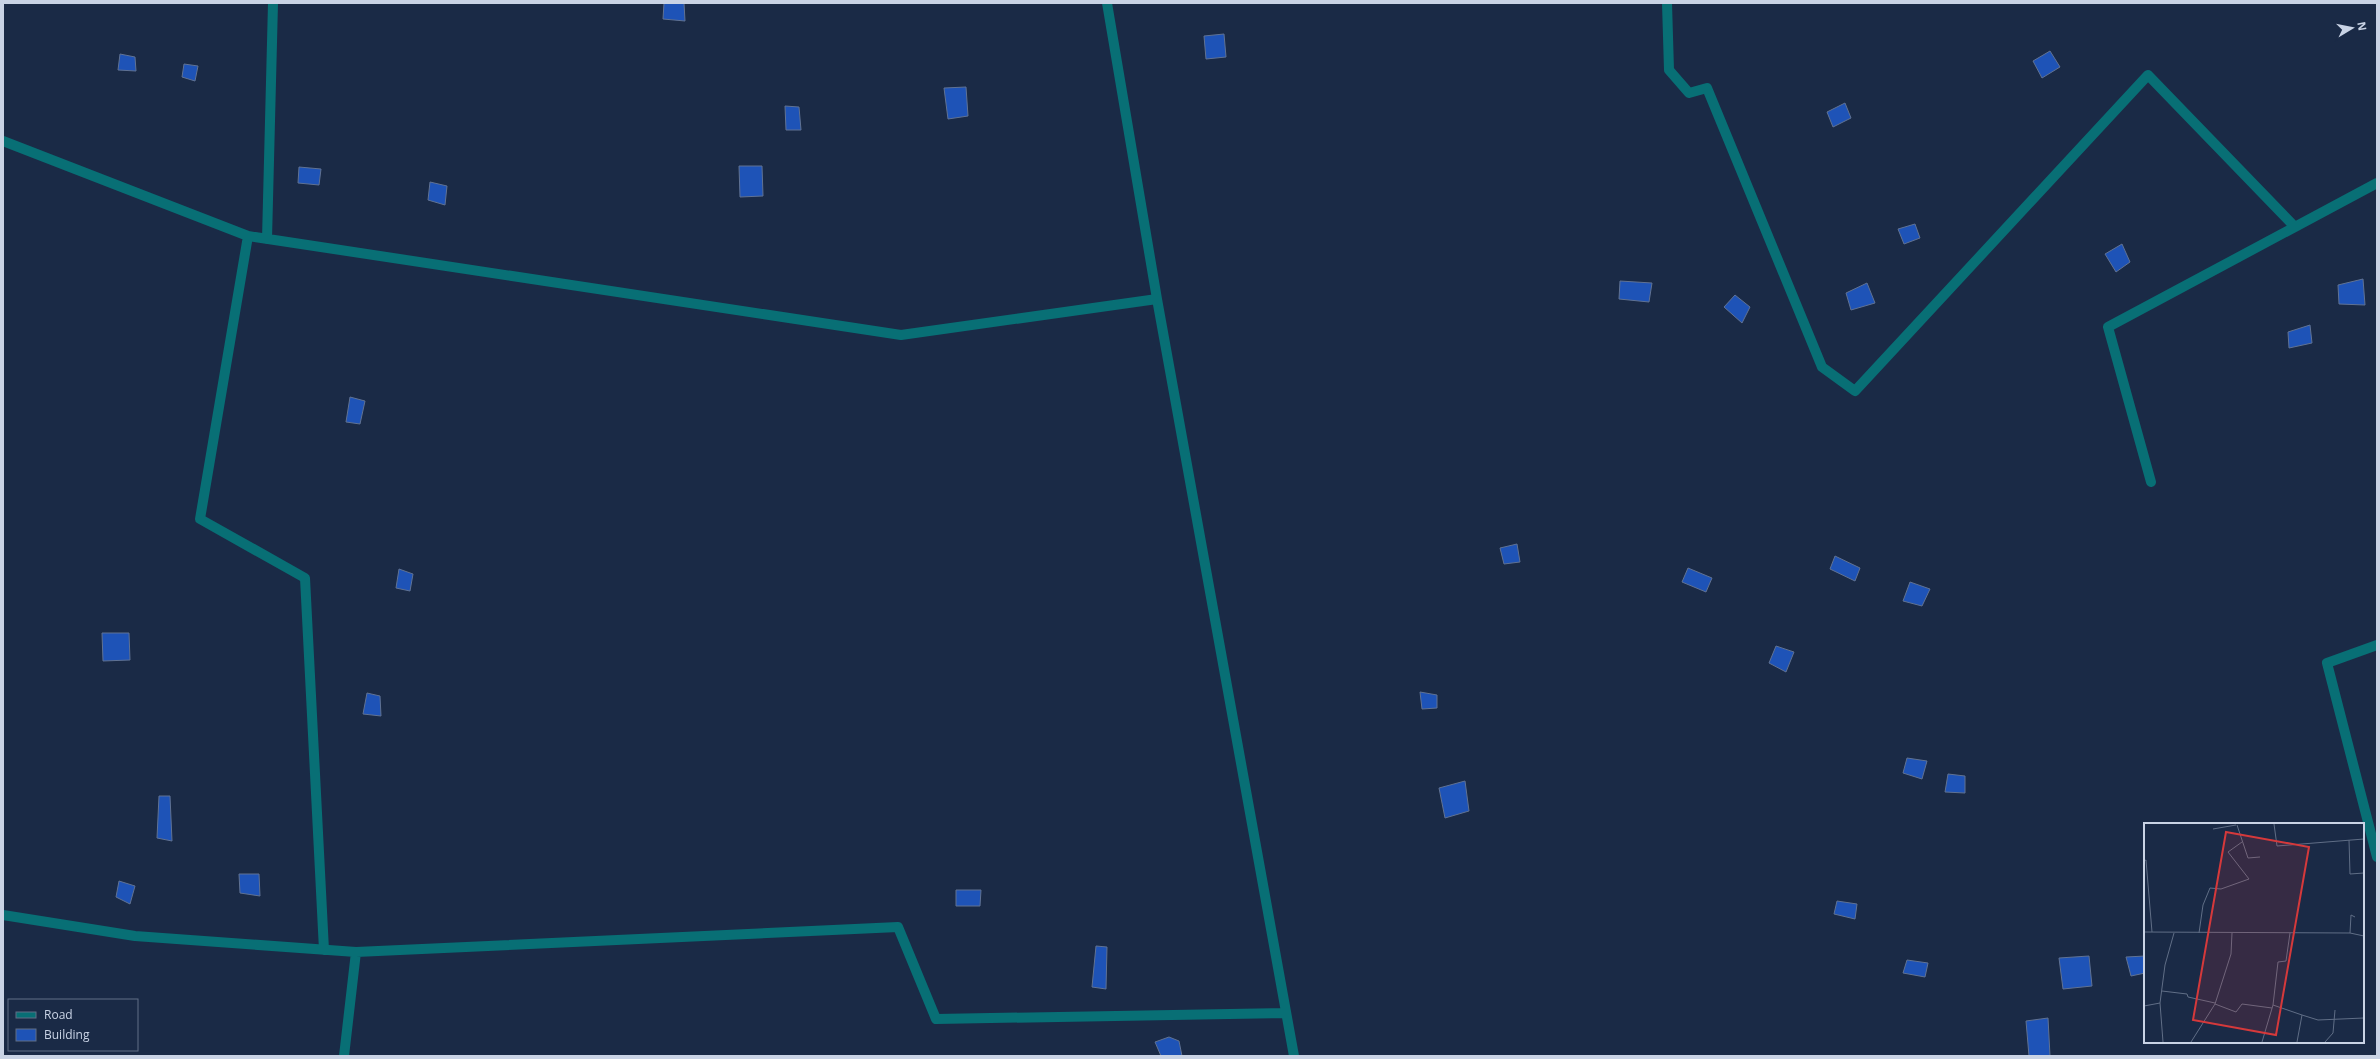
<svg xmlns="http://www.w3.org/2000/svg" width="2380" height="1059" viewBox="0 0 2380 1059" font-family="'Open Sans',sans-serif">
<rect width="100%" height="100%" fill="#1a2a46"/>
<!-- building -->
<path fill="#1e53b7" stroke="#607293" d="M664 3H684L685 21 663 19Z
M1224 34 1226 57 1206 59 1204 36Z
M2050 51 2060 67 2042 78 2033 61Z
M120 54 135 57 136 71 118 70Z
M184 64 198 66 195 81 182 77Z
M966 87 968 116 948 119 944 88Z
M1845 103 1851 118 1833 127 1827 112Z
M785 106 799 107 801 130H786Z
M739 166H762L763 196 740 197Z
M299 167 321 169 319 185 298 183Z
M430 182 447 186 445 205 428 200Z
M1915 224 1920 238 1904 244 1898 229Z
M2122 244 2130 262 2116 272 2105 254Z
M2363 279 2365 305 2339 304 2338 285Z
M1620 281 1652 283 1649 302 1619 299Z
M1867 283 1875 303 1851 310 1846 293Z
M1735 295 1750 307 1742 323 1724 307Z
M2310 325 2312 343 2289 348 2288 332Z
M350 397 365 401 360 424 346 422Z
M1517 544 1520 562 1504 564 1500 548Z
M1835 556 1860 568 1855 581 1830 569Z
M1688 568 1712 578 1706 592 1682 582Z
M399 569 413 574 410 591 396 588Z
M1910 582 1930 589 1922 606 1903 601Z
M102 633H129L130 660 103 661Z
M1776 646 1794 652 1786 672 1769 663Z
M1420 692 1437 695V708L1422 709Z
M367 693 380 696 381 716 363 714Z
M1907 758 1927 761 1922 779 1903 773Z
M1948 774 1965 776V793L1945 792Z
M1465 781 1469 811 1445 818 1439 788Z
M159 796H170L172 841 157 838Z
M239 874H259L260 896 240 893Z
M119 881 135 886 130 904 116 897Z
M956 890H981L980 906H956Z
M1837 901 1857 904 1855 919 1834 914Z
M1096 946 1107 947 1106 989 1092 987Z
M2089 956 2092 986 2063 989 2059 958Z
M2145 956V973L2131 976 2126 957Z
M1907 960 1928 963 1925 977 1903 973Z
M2048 1018 2050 1056H2029L2026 1021Z
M1169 1037 1179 1041 1182 1056H1161L1155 1042Z"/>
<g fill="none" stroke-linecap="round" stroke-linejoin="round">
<!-- street -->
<path stroke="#086f75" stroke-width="10" d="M1107 3 1157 299 1294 1056
M1667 3 1669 70 1689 93 1707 88 1822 367 1855 391 2148 75 2295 227
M3 141 248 236 901 335 1157 299
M248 236 200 519 305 578 324 950
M267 239 273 3
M2151 482 2108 327 2377 183
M2377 645 2327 663 2377 857
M3 915 135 936 356 952 344 1056
M356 952 898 927 936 1019 1286 1013"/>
</g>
<!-- overview -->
<g transform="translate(2144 823)">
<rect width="220" height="220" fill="#1a2a46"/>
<path fill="none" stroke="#606e86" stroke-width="1" d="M130 1 133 23 220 16M93 2 104 35 116 34M69 6 92 2M205 17 206 51 220 50M0 38 2 37 8 109M0 109 206 110 220 113M55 110 59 82 66 65 77 66 105 56 84 29 98 19M206 110 207 92 211 94M18 168 43 171 44 174 71 180M71 181 92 189 98 181 128 185M129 182 134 139 142 138 146 110M0 183 16 180M19 219 16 180 21 142 30 110M47 219 71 181 87 131 88 110M118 219 129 182 158 192M153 219 158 192 174 197 220 195M181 219 189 210 191 187"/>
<path fill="#d5393b" fill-opacity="0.15" stroke="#d5393b" stroke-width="2" d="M82 9 165 24 132 212 49 197Z"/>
<rect width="220" height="220" fill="none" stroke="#c9d3e5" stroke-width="2"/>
</g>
<!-- border -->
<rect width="2380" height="1059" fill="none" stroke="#c9d3e5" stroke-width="8"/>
<!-- legend -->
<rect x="8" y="999" width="130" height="52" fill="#1a2a46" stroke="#606e86"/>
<rect x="16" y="1012" width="20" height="6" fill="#086f75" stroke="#606e86"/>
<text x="44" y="1019" font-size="12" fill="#c9d3e5">Road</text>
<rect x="16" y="1029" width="20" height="12" fill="#1e53b7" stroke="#606e86"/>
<text x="44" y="1039" font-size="12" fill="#c9d3e5">Building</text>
<!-- north arrow -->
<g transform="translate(2352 28) rotate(80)" stroke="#1a2a46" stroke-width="3" paint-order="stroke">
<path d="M0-3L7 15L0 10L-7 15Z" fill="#c9d3e5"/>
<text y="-6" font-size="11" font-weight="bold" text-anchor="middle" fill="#c9d3e5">N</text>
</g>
</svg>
